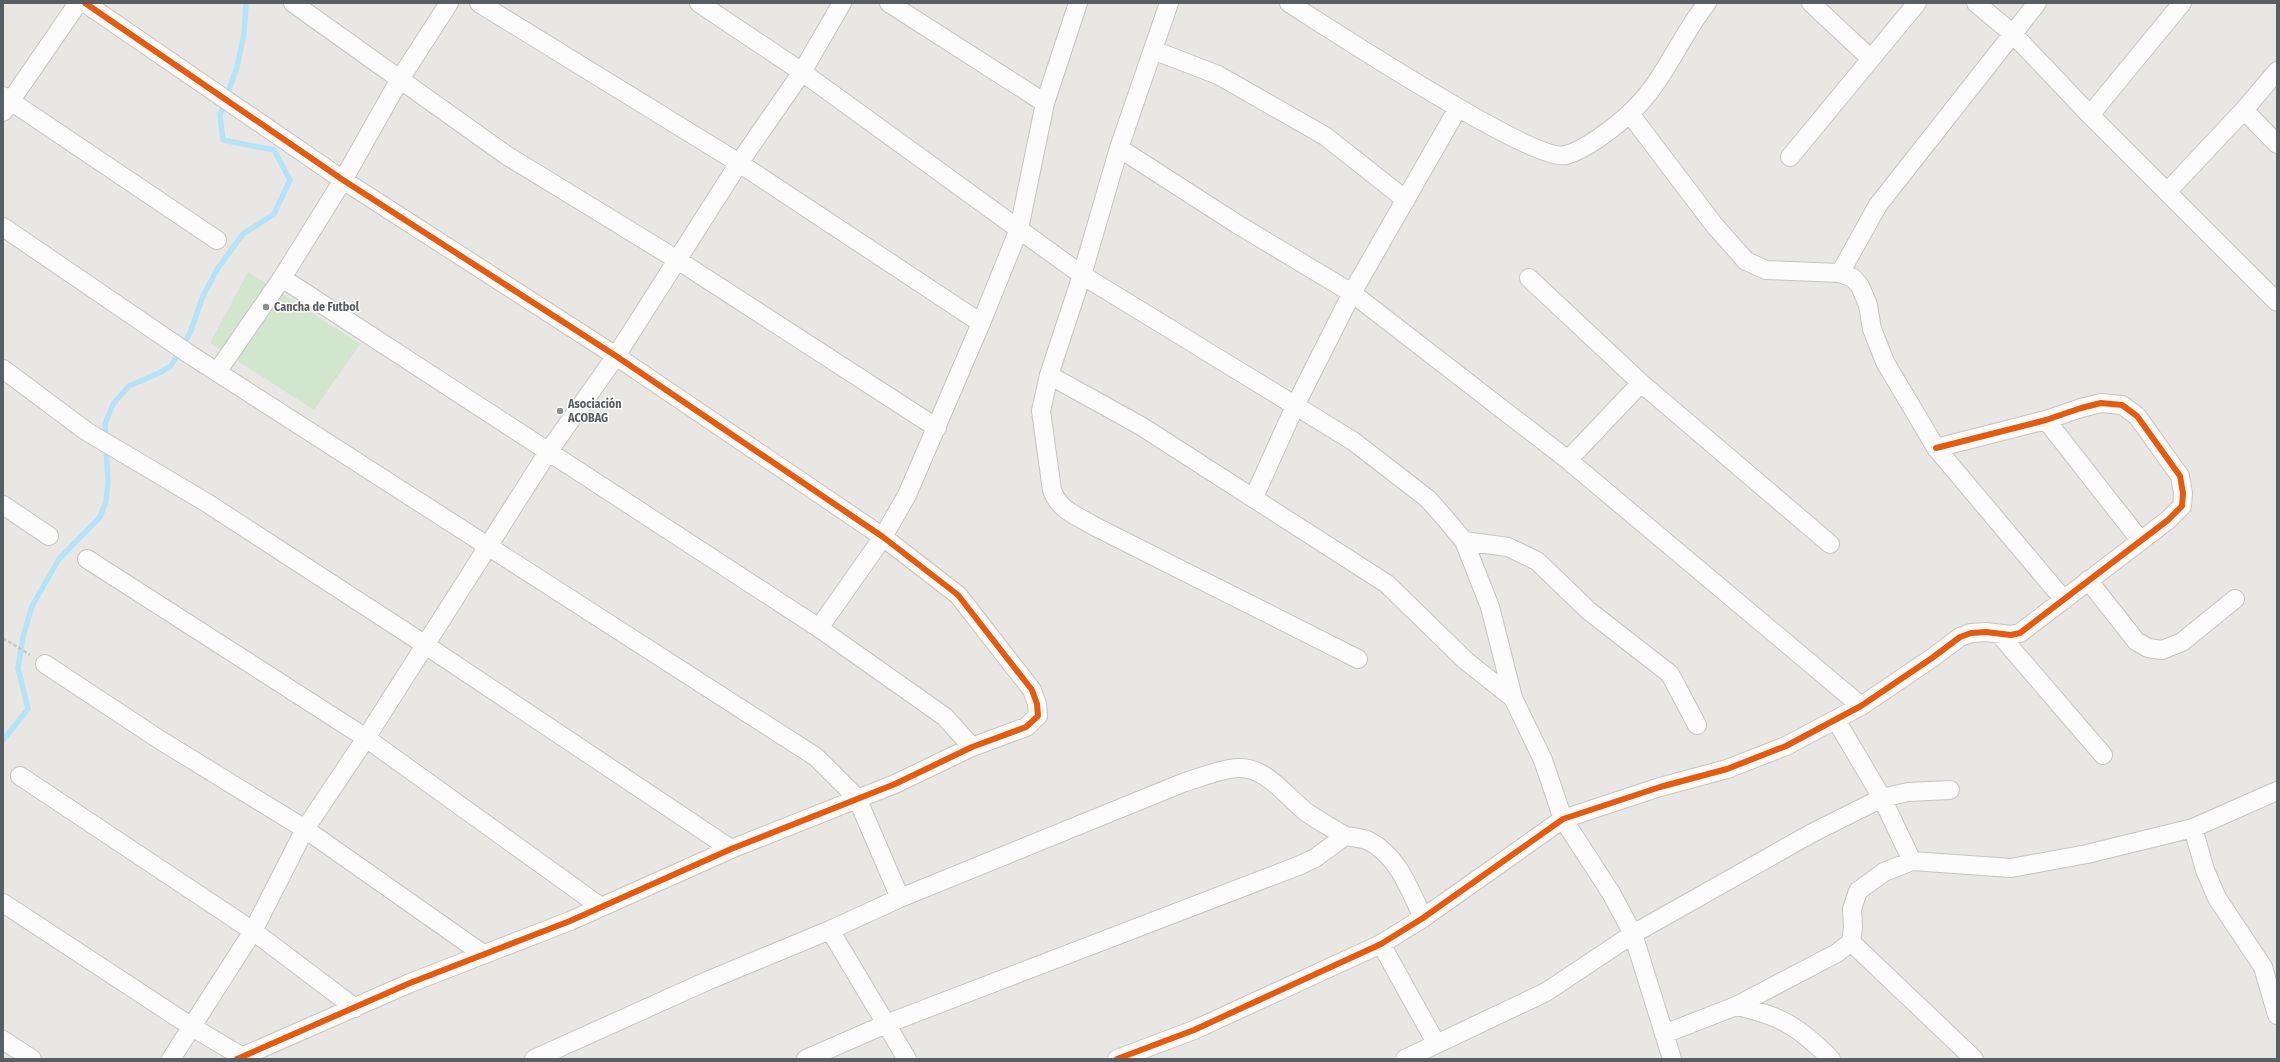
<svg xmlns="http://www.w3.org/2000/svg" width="2280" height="1062" viewBox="0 0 2280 1062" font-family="'Fira Sans Condensed',sans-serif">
<rect width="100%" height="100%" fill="#e9e7e3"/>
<!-- garden -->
<path fill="#d2e6cd" d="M248 272 360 344 314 410 210 343Z"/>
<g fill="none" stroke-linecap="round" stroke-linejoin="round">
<!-- stream -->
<path stroke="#b4e3f7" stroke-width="5.5" d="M106 439 105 424 113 404 129 386 159 373 171 366 190 333 203 296 218 268 243 234 274 214 290 180 274 150 223 140 220 115 237 67 244 34 246 3
M3 740 28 709 18 668 23 637 32 606 59 559 100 517 106 501 108 482 106 447"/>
<!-- minor casing -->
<g stroke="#c4c4c3" stroke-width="20">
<path id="minor" d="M85 3 343 180 616 356 883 537 958 595 1032 690 1037 704 1038 716 1026 727 972 747 895 784 731 849 570 921 410 983 237 1059
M293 3 506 155 676 259 937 428
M449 3 400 79 343 180 282 278 819 628 945 717 972 747
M479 3 739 163 981 323
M699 3 802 72 1082 275 1353 441 1428 499 1444 517 1464 541 1490 607 1513 698 1543 760 1563 819 1611 893 1633 934 1672 1059
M889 3 1045 103
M1169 3 1119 148 1082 275 1049 375 1041 411 1052 490C1059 511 1078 516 1096 527L1358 659
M1289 3C1327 27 1534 163 1566 155 1585 150 1614 128 1629 114 1663 84 1679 38 1707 3
M1811 3 1871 59
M1976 3 2013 34 2090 115 2277 302
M1153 50 1218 75 1325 136 1406 200
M3 96 217 240
M2244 110 2277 144
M3 112 78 3
M1630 114 1715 226 1746 261 1766 270 1840 273 1853 278 1860 286 1868 305 1872 329 1885 362 1936 448 2064 600
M2090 115 2182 3
M1119 148 1237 224 1352 293 1568 460 1861 706
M1790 157 1917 3
M2167 192 2244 110 2277 71
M3 227 192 356 816 757 857 798 900 898
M1840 273 1878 205 2037 3
M1529 278 1641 383 1830 544
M3 369 86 431 207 503 424 644 731 849
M217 372 282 278
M1049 375 1141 426 1387 584 1466 661 1513 698
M2046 420 2140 540
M1568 460 1641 383
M1254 497 1296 404 1352 293 1458 108
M3 505 49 536
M1464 541 1508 547 1537 561 1589 611 1670 674 1697 725
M87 559 366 738 601 907
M2088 580 2136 641 2148 648 2162 650 2182 642 2235 599
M819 628 883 537 907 495 981 323 1019 229 1045 103 1078 3
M1999 634 2103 755
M45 664 160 740 305 829 483 954
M1836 720 1882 798 1912 861
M20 776 253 931 355 1008
M2193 828 2205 870 2217 898 2263 967 2277 1015
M3 903 192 1027 246 1059
M830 930 907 1059
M1851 942 1974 1059
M1381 944 1436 1043
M1736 1006C1780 1015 1799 1027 1831 1059
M1664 1034 1736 1006 1837 953 1851 942 1853 927 1852 909 1858 891 1884 872 1912 861 2011 868 2087 854 2193 828 2277 791
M3 1040 32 1059
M171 1059 253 931 305 829 366 738 548 452 616 356 739 163 802 72 842 3
M534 1059 707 981 830 930 900 898 1185 782C1202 777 1220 769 1238 768 1265 766 1287 797 1306 812 1319 821 1332 828 1345 836
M806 1059 886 1024 1298 866 1315 858 1345 836C1352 837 1363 838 1369 841 1398 856 1410 890 1423 918
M1117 1059 1194 1030 1381 944 1423 918 1563 819 1660 787 1727 769 1786 746 1861 706 1932 658 1960 637 1971 633 1986 632 2011 635 2020 633 2168 520 2182 506 2183 493 2180 476 2137 416 2122 405 2101 403 2081 408 2046 420 1936 448
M1405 1059 1546 992 1633 934 1812 833 1882 798 1908 792 1950 790"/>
</g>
<!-- path -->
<path stroke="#c5cac7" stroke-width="2.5" stroke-dasharray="4 2" stroke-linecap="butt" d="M3 638 30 655"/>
<!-- minor -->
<use href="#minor" stroke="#fcfbfb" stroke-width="18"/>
<!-- cycleway casing -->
<g stroke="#fff" stroke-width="8">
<path id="cycleway" d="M85 3 343 180 616 356 883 537 958 595 1032 690 1037 704 1038 716 1026 727 972 747 895 784 731 849 570 921 410 983 237 1059
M1117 1059 1194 1030 1381 944 1423 918 1563 819 1660 787 1727 769 1786 746 1861 706 1932 658 1960 637 1971 633 1986 632 2011 635 2020 633 2168 520 2182 506 2183 493 2180 476 2137 416 2122 405 2101 403 2081 408 2046 420 1936 448"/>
</g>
<!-- cycleway -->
<use href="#cycleway" stroke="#e8590c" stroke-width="6"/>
</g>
<!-- markers -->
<g fill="#8b8e8f" stroke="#fff" stroke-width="1.5">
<circle cx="266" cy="307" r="4"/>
<circle cx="560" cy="411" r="4"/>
</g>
<g text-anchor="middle" stroke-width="3" stroke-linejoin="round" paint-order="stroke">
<!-- poi labels -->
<g font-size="12" font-weight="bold" fill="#595e62" stroke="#fff" text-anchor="start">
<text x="274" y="311">Cancha de Futbol</text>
<text x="568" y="408">Asociación<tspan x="568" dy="14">ACOBAG</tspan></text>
</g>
</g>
<!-- border -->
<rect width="2280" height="1062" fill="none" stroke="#595e62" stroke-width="8"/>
</svg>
